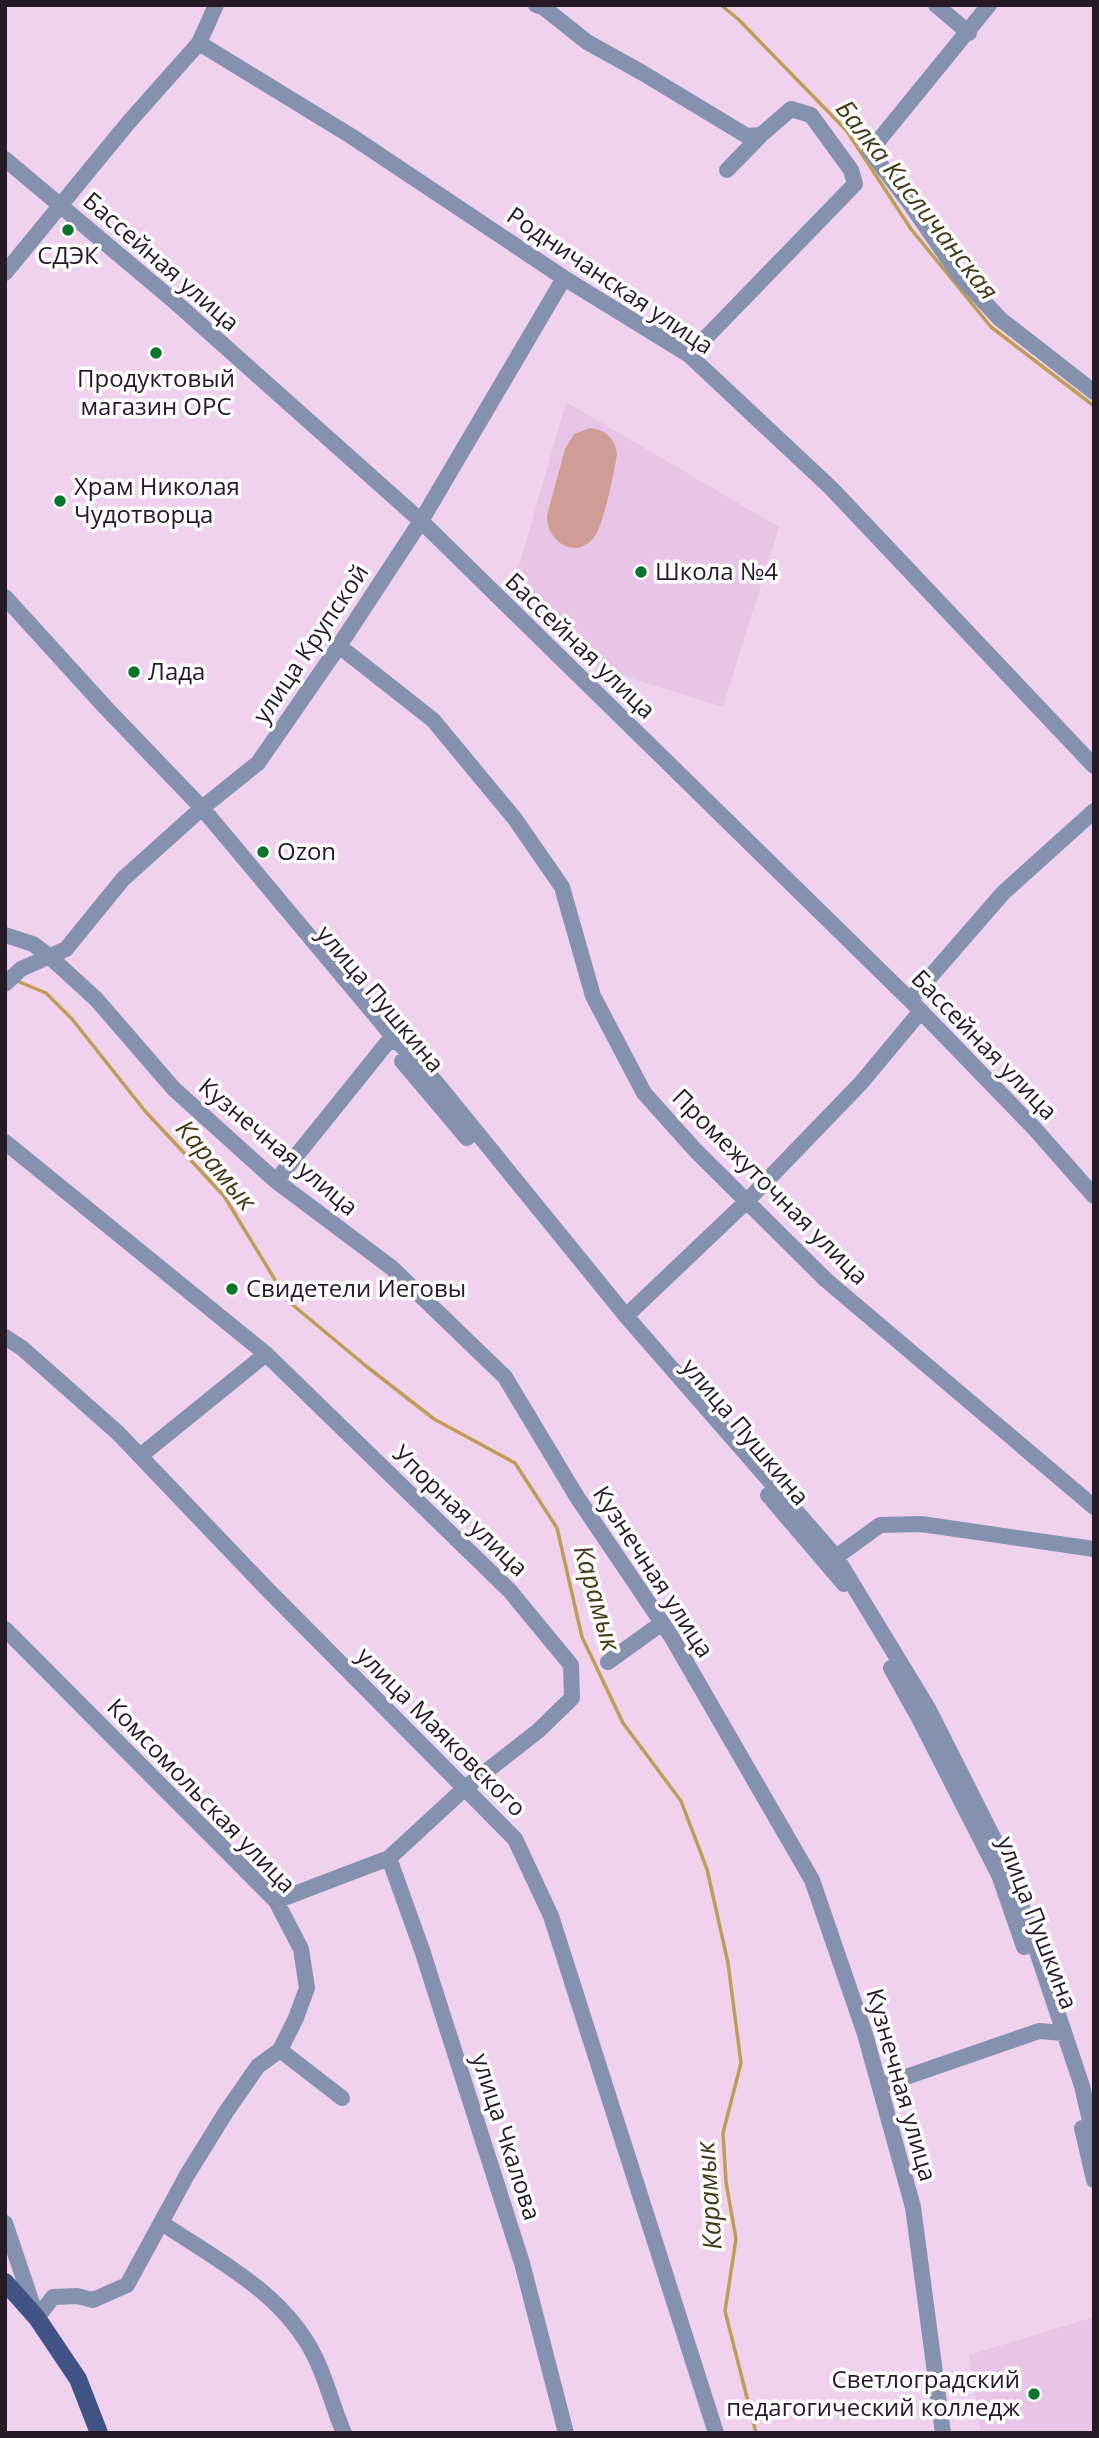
<svg xmlns="http://www.w3.org/2000/svg" width="1099" height="2438" viewBox="0 0 1099 2438" font-family="'Open Sans',sans-serif">
<rect width="100%" height="100%" fill="#f0d2ef"/>
<!-- built -->
<path fill="#e8c5e7" d="M566 402 779 527 723 707 601 669 511 594Z
M1094 2317V2433H981L969 2355Z"/>
<!-- green -->
<path fill="#cf9c96" d="M590 428C606 430 615 438 617 455 614 472 604 523 595 536 577 561 546 543 547 515L565 449 574 434Z"/>
<g fill="none" stroke-linecap="round" stroke-linejoin="round">
<!-- stream -->
<path stroke="#bf9e53" stroke-width="3.5" d="M721 5 738 19 846 130 911 229 991 327 1094 406
M17 981 46 993 72 1019 145 1111 224 1196 288 1301 366 1366 434 1419 515 1463 557 1528 582 1637 623 1723 681 1801 707 1869 728 1963 741 2063 723 2133 726 2182 736 2239 725 2311 756 2433"/>
<!-- minor -->
<path stroke="#8592af" stroke-width="16" d="M536 5 543 7 587 42 641 72 747 136 761 135 791 109 811 115 851 170 855 184 689 355
M936 5 969 33
M989 5 870 151 911 205 960 276 1000 319 1094 392
M199 43 351 136 564 278 689 355 831 488 1094 766
M5 159 174 301 421 521 910 1000 1034 1128 1094 1196
M727 170 761 135
M5 273 128 123 199 43 216 5
M5 597 106 708 202 808 396 1040 435 1081 626 1316 836 1557 929 1710 1010 1871 1082 2086 1094 2138
M339 646 433 720 515 819 562 887 593 996 644 1093 696 1151 826 1280 1094 1507
M5 935 33 944 49 956 96 999 174 1089 276 1181 392 1268 505 1377 577 1497 671 1636 812 1880 865 2034 913 2207 943 2433
M5 984 21 969 66 949 123 879 202 808 258 763 339 646 421 521 564 278
M910 1000 1003 893 1094 811
M402 1061 467 1138
M5 1142 266 1354 510 1591 571 1665 572 1698 538 1731 465 1788 389 1858 276 1901
M276 1181 387 1043 396 1040
M626 1316 747 1201 861 1083 921 1011
M5 1337 22 1348 118 1433 267 1589 515 1839 551 1916 716 2433
M140 1456 266 1354
M768 1495 844 1584
M836 1557 880 1525 921 1524 1094 1549
M5 1629 276 1901 301 1949 307 1988 296 2018 280 2050 258 2066 226 2112 187 2175 127 2285 93 2300 77 2296 53 2297 37 2318
M608 1662 662 1623
M891 1668 919 1718 999 1875 1024 1947
M389 1858 422 1950 522 2263 566 2433
M280 2050 342 2098
M880 2086 1039 2031 1064 2033
M1082 2128 1094 2180
M5 2223 36 2315
M162 2223C218 2261 284 2293 315 2357 327 2381 333 2408 344 2433"/>
<!-- major -->
<path stroke="#3f5385" stroke-width="18" d="M5 2282 37 2318 78 2379 99 2433"/>
</g>
<!-- markers -->
<g fill="#0b7629" stroke="#fefefe" stroke-width="2.5">
<circle cx="68" cy="230" r="7"/>
<circle cx="156" cy="353" r="7"/>
<circle cx="60" cy="501" r="7"/>
<circle cx="641" cy="572" r="7"/>
<circle cx="134" cy="672" r="7"/>
<circle cx="263" cy="852" r="7"/>
<circle cx="232" cy="1289" r="7"/>
<circle cx="1034" cy="2394" r="7"/>
</g>
<g text-anchor="middle" stroke-width="7" stroke-linejoin="round" paint-order="stroke">
<!-- poi labels -->
<g font-size="24" fill="#251a25" stroke="#fefefe" text-anchor="start">
<text x="68" y="264" text-anchor="middle">СДЭК</text>
<text x="156" y="387" text-anchor="middle">Продуктовый<tspan x="156" dy="28">магазин ОРС</tspan></text>
<text x="74" y="495">Храм Николая<tspan x="74" dy="28">Чудотворца</tspan></text>
<text x="655" y="580">Школа №4</text>
<text x="148" y="680">Лада</text>
<text x="277" y="860">Ozon</text>
<text x="246" y="1297">Свидетели Иеговы</text>
<text x="1020" y="2388" text-anchor="end">Светлоградский<tspan x="1020" dy="28">педагогический колледж</tspan></text>
</g>
<!-- street labels -->
<g font-size="24" fill="#251a25" stroke="#fefefe">
<text transform="translate(161 262) rotate(41)" y="8">Бассейная улица</text>
<text transform="translate(610 281) rotate(34)" y="8">Родничанская улица</text>
<text transform="translate(311 644) rotate(-56)" y="8">улица Крупской</text>
<text transform="translate(580 646) rotate(44)" y="8">Бассейная улица</text>
<text transform="translate(380 999) rotate(50)" y="8">улица Пушкина</text>
<text transform="translate(984 1045) rotate(46)" y="8">Бассейная улица</text>
<text transform="translate(278 1147) rotate(40)" y="8">Кузнечная улица</text>
<text transform="translate(770 1187) rotate(45)" y="8">Промежуточная улица</text>
<text transform="translate(745 1432) rotate(50)" y="8">улица Пушкина</text>
<text transform="translate(460 1511) rotate(44)" y="8">Упорная улица</text>
<text transform="translate(653 1572) rotate(57)" y="8">Кузнечная улица</text>
<text transform="translate(441 1732) rotate(45)" y="8">улица Маяковского</text>
<text transform="translate(201 1796) rotate(46)" y="8">Комсомольская улица</text>
<text transform="translate(1037 1923) rotate(69)" y="8">улица Пушкина</text>
<text transform="translate(901 2085) rotate(74)" y="8">Кузнечная улица</text>
<text transform="translate(506 2137) rotate(72)" y="8">улица Чкалова</text>
</g>
<!-- water labels -->
<g font-size="26" font-style="italic" fill="#463917" stroke="#fefefe">
<text transform="translate(917 200) rotate(52)" y="9">Балка Кисличанская</text>
<text transform="translate(216 1165) rotate(50)" y="9">Карамык</text>
<text transform="translate(597 1598) rotate(74)" y="9">Карамык</text>
<text transform="translate(709 2196) rotate(-94)" y="9">Карамык</text>
</g>
</g>
<!-- border -->
<rect width="1099" height="2438" fill="none" stroke="#251a25" stroke-width="14"/>
</svg>
